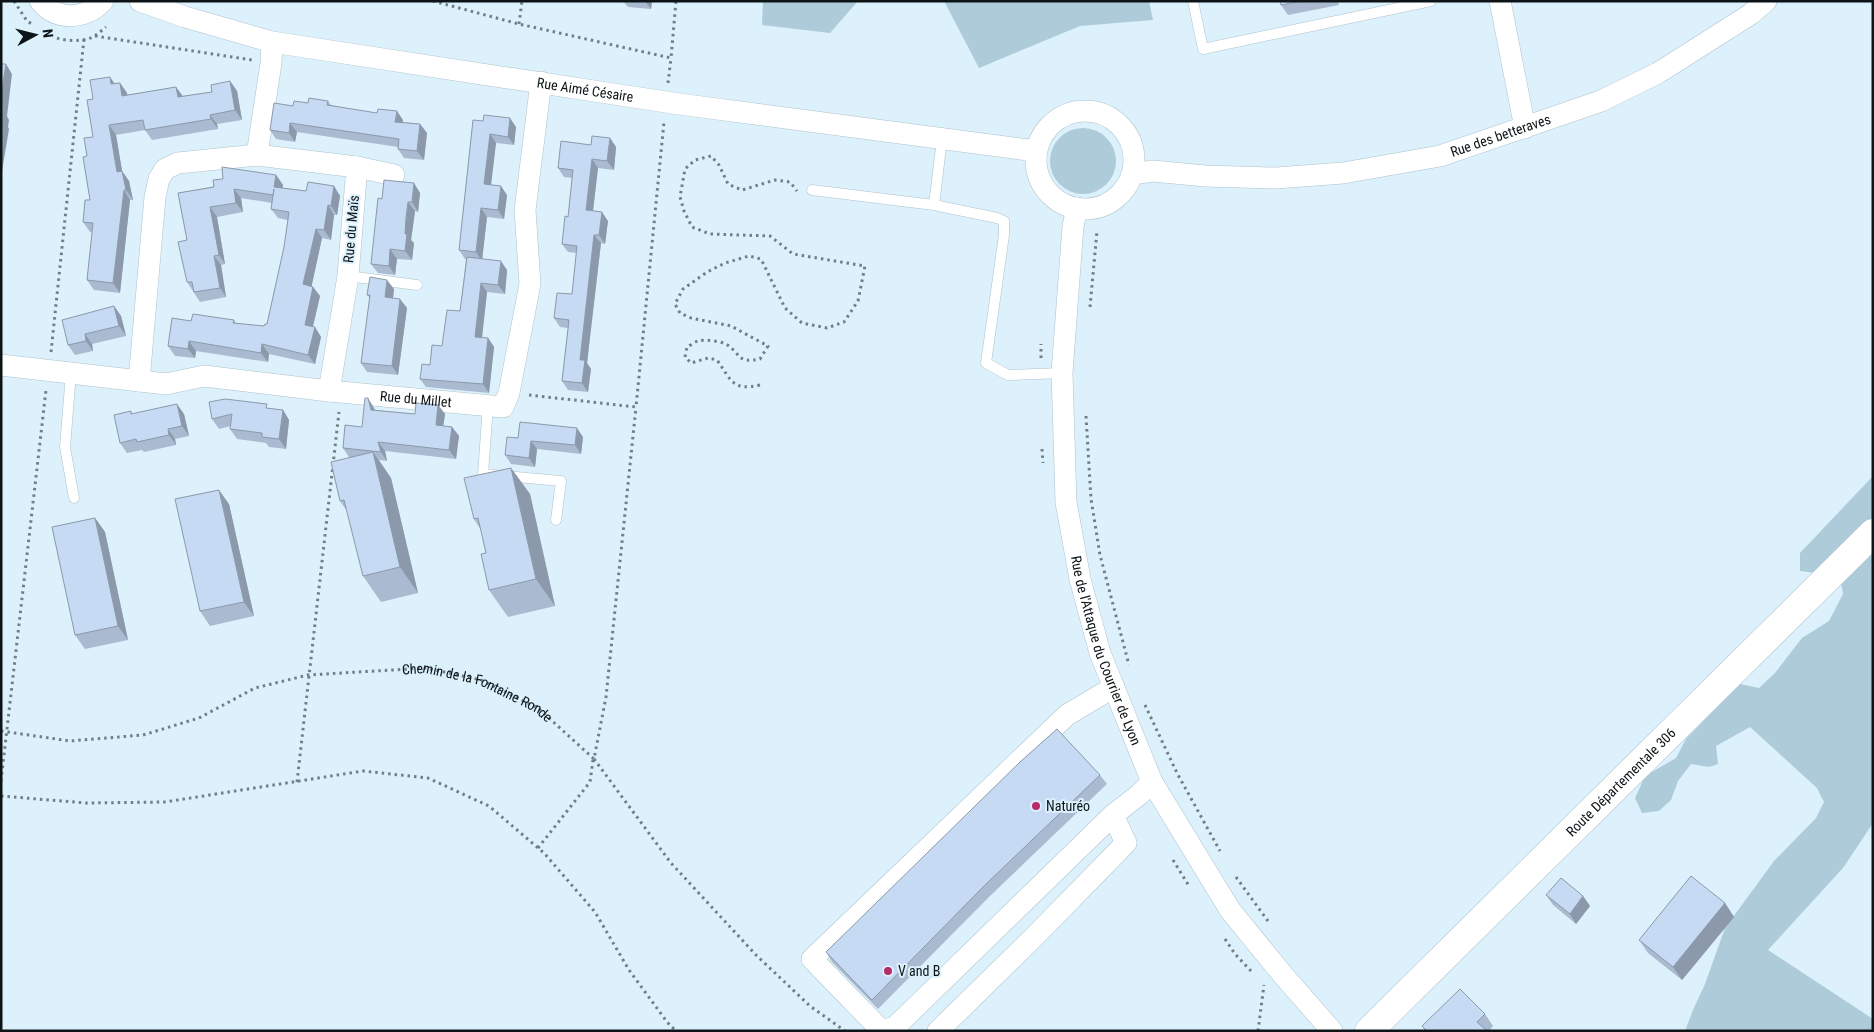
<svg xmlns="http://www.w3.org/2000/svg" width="1874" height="1032" viewBox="0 0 1874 1032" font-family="'Roboto Condensed',sans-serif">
<rect width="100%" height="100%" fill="#dcf1fc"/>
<!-- green -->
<path fill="#adcbd9" d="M763 1H858L830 33 762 25Z
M944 1H1149L1153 20 1080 26 979 68Z
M1050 161a33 33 0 1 1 66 0a33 33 0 1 1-66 0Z
M1873 476V823L1843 868 1768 950 1873 1019V1031H1685L1693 1010 1705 984 1725 928 1774 861 1816 818 1824 802 1817 788 1750 727 1716 746 1718 764 1709 767 1691 764 1678 781 1671 800 1659 811 1642 813 1635 798 1645 776 1676 758 1686 739 1740 684 1759 688 1775 673 1802 638 1829 621 1843 594 1840 576 1800 571V553Z"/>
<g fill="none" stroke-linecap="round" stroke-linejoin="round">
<!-- lane casing -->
<g stroke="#adc2cc" stroke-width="11">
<path id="lane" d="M1193 1 1203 49 1431 1
M812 190 934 205 997 218 1004 221V235L986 363 1008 375 1062 373
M934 205 942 139
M348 276 417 285
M71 373 65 447 74 498
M488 405 483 474 561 481 556 520"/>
</g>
<!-- street casing -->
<g stroke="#adc2cc" stroke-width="22">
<g id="street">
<path d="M40 1C57 22 86 19 103 1"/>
<path id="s2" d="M140 1 185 17 272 42 679 104 1036 151"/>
<path d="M1500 1 1525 128"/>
<circle cx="1085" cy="160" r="49"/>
<path d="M257 155 271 63 272 42"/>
<path d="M357 167 394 175"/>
<path id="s3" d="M1132 174 1153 171 1205 176 1276 178 1343 173 1440 156 1601 101 1658 73 1751 14 1766 1"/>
<path id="s4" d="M1077 208 1073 226 1062 373 1066 502 1080 579 1100 653 1152 782 1230 910 1283 975 1332 1031"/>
<path id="s5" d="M1 365 166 384 204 376 329 391 503 407 509 393 530 284 525 210 541 82"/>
<path d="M139 381 155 197 159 179 165 169 178 163 257 155 357 167 348 276 329 391"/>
<path d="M894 1028 881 1030 812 959 1067 715 1114 687"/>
<path d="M898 1031 894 1028 1113 815 1140 794 1152 782"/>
<path d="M938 1031 1034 937 1126 843 1113 815"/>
</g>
</g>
<!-- primary casing -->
<g stroke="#adc2cc" stroke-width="29">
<g id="primary">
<path id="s6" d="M1369 1031 1873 533"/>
</g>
</g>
<!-- path -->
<g stroke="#707e85" stroke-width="3" stroke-dasharray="2.5 4" stroke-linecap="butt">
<path d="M14 1 27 21 32 24"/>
<path d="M433 1 519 24 671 58 676 1"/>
<path d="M519 24 522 1"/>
<path d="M45 33C58 41 79 43 93 37 98 34 102 30 106 27"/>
<path d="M95 36 252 60"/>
<path d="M668 83 671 58"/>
<path d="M1090 307 1097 231"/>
<path d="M51 352 84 39"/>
<path d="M1041 358V344"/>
<path d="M760 385C732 391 732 381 717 360L708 358 691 363 685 357 687 347C690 346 694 342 698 341 705 339 719 341 726 344 741 353 736 364 760 359L768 346 731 326 691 318 680 313 675 304 683 289 707 272 725 263 749 256 761 259 785 308 802 323 827 328 844 322 858 301 865 266 793 254 770 236 710 234 692 227 684 211 680 197 685 169 695 160 711 156 719 165 728 184 742 190 775 180 790 182 797 191"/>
<path d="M529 395 636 407 664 122"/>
<path d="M1086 416 1091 499 1100 555 1129 665"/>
<path d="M1042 449 1043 463"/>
<path d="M1145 705 1177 773 1220 851"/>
<path id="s1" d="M1 731 70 741 143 735 199 718 255 688 308 675 426 668 481 680 538 708 594 759 606 697 636 407"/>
<path d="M594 759 671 863 756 955 810 1006 845 1031"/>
<path d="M1 781 46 390"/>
<path d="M297 782 339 412"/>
<path d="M1 796 86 803 165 802 363 771 428 778 489 806 544 853 595 912 629 970 667 1022 676 1031"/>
<path d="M538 848 590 782 593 760"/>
<path d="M1173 860 1189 886"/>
<path d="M1236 877 1268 921"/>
<path d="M1225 939 1235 954 1251 971"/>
<path d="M1258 1031 1264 985"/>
</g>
<!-- lane -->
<use href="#lane" stroke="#fff" stroke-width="10"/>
<!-- street -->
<use href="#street" stroke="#fff" stroke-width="21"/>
<!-- primary -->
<use href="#primary" stroke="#fff" stroke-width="28"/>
</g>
<!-- wall -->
<path fill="#aabbd1" d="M623 1H652L651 9 628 7Z
M1280 1H1338L1339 5 1288 15 1281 5Z
M230 81 237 91 242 120 217 124 218 129 152 140 145 130 116 135 122 171 129 181 133 200H130L120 293 94 290 87 280 92 232H90L83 222 90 200 87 156 93 137V99L115 84 120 83 127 93V95L176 87 183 96 212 92Z
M328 101 331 105 403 120V122L420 124 427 133 424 160 404 158 398 149V147L297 132 295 142 276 139 270 130 293 106 308 103Z
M473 120 516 127 514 145 496 143 491 185 507 195 504 219 487 217 482 259 507 270 505 294 487 292 482 338H488L494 347 489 393 426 387 420 379 442 346 460 311 466 259H465L459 250Z
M610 138 616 147 614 170 598 168 593 211 608 221 605 244 601 243 587 363 591 369 588 392 568 390 562 381 568 328 560 327 554 318 572 294 577 253 568 252 562 244 568 217 572 178 564 177 558 168 591 145Z
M276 175 283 185 282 188 306 191 334 186 340 196 337 215H334L331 240 322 238 311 286 313 287 320 296 313 327 321 337 315 364 269 354 268 362 196 351 195 358 175 356 168 346 191 321 234 320 236 323 264 326 267 324 284 247 288 220 278 218 271 209 272 203 241 198 243 212 217 217 225 264 221 265 226 297 200 302 187 282V240L178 193Z
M414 183 420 193 418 212 415 211 413 227 411 240 414 243 412 260 397 259 395 275 378 273 371 264Z
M394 289 393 298 407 308 398 375 367 372 361 363 370 298 367 295Z
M114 306 121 316 126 336 92 344 93 351 75 355 68 345Z
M209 402 283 410 289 420 286 449 269 447 266 443 237 439 230 429 231 426 219 429 212 419Z
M438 405 445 414 443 426 452 427 459 436 456 459 385 451 387 461 379 460 391 478 418 593 381 602 363 576 347 511 340 501 350 457H349L343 448 362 427 374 408 375 410 415 414Z
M131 411 132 414H184L189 436 175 439 176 445 144 452 142 450 127 453 120 443Z
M583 437 581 454 537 449 535 467 511 464 505 455 518 438Z
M511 468 530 494 555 606 508 617 489 590 486 553 481 530 474 519Z
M229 504 254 616 210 626 200 611Z
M95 518 105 532 128 640 85 649 75 635Z
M1100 775 1107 784 991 895 878 1009 832 962 826 952Z
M1546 895 1583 896 1590 906 1576 924 1553 905Z
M1725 903 1734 917 1682 980 1648 953 1639 940Z
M1485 1014 1493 1026 1489 1031H1425L1422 1026Z"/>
<!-- shaded-wall -->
<path fill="#8b99aa" d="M645 1H652L651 9Z
M6 64 12 74 7 116 9 120 8 127 9 129 1 177V95Z
M110 77 117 87 111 84Z
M230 81 237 91 242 120 235 110Z
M120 83 127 93 129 106 122 96Z
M176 87 183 97H178Z
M397 111 403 120 401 130 395 122Z
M210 115 217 124 218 129 211 119Z
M510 118 516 127 514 145 508 137Z
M290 123 297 132 295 142 289 133Z
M420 124 427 133 424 160 417 151Z
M109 125 116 135 124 182 117 172Z
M490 134 496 143 490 193 484 184Z
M610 138 616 147 614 170 607 161Z
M592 159 598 168 592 219 586 210Z
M122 171 129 181 133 200 126 190Z
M276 175 283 185 281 196 274 187Z
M414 183 420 193 418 212 412 202Z
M334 186 340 196 337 215 331 206Z
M501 186 507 195 504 219 498 210Z
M234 189 241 198 243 212 236 203Z
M124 190 130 200 120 293 113 283Z
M408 202 415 211 411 240 414 243 412 260 405 251V234Z
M328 205 334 215 331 240 324 230Z
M210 207 217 217 225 264 219 255Z
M481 208 487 217 482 261 476 252Z
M602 212 608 221 605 244 599 235Z
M316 229 322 238 310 294 303 284Z
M594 235 601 243 587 363 591 369 588 392 582 383 580 360Z
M390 249 397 259 395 275 389 266Z
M214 256 221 265 226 297 220 288Z
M501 261 507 270 505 294 498 285Z
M387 280 394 289 392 306 385 297Z
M481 283 487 292 481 346 475 337Z
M313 287 320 296 311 334 305 325Z
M400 299 407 308 398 375 392 366Z
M114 306 121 316 126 336 119 326Z
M315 327 321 337 315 364 308 355Z
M85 334 92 344 93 351 86 341Z
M488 338 494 347 489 393 483 384Z
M189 341 196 351 195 358 188 349Z
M262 344 269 354 268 362 261 353Z
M368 398 374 408 377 419 371 410Z
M177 404 184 414 189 436 182 426Z
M438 405 445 414 442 435 436 425Z
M283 410 289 420 286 449 279 439Z
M452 427 459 436 456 459 449 450Z
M577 428 583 437 581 454 575 445Z
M168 429 175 439 176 445 169 435Z
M531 441 537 449 535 467 529 458Z
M378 442 385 451 387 461 381 452Z
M373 452 391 478 418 593 400 567Z
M511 468 530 494 555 606 536 579Z
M219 490 229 504 254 616 244 602Z
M95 518 105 532 128 640 118 626Z
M1583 896 1590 906 1576 924 1570 914Z
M1725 903 1734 917 1682 980 1673 967Z"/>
<!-- building -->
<path fill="#c6daf3" stroke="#8b99aa" d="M1280 1H1301L1281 5Z
M1 64H6L1 95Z
M110 77 111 84 120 83 122 96 176 87 178 97 212 92 211 85 230 81 235 110 210 115 211 119 145 130 143 120 109 125 117 172 122 171 126 190H124L113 283 87 280 93 223 83 222 85 200H90L83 157 87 156 84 138 93 137 87 100 93 99 90 80Z
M309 98 328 101 327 105 377 113 378 109 397 111 395 122 420 124 417 151 398 149 399 139 290 123 289 133 270 130 274 103 293 106 294 101 308 103Z
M484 115 510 118 508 137 490 134 484 184 501 186 498 210 481 208 476 252 459 250 473 120 483 121Z
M592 136 610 138 607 161 592 159 586 210 602 212 599 235H594L580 360H585L582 383 562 381 569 320 554 318 557 293 572 294 577 246 562 244 565 216 568 217 573 170 558 168 561 141 591 145Z
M222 167 276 175 274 187 306 191 308 182 334 186 331 206 328 205 324 230 316 229 303 284 313 287 305 325 315 327 308 355 262 344 261 353 189 341 188 349 168 346 172 318 191 321 193 314 234 320 233 323 264 326 265 324H267L284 247 289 212 271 209 274 189 273 195 234 189 236 203 210 207 219 255 214 256 220 288 194 292 192 282H187L178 242 187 240 178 193 214 187 213 180 223 179Z
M384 180 414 183 412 202H408L406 218 405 234H407L405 251 390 249 389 266 371 264 378 198 382 199Z
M467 257 501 261 498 285 481 283 475 337 488 338 483 384 420 379 422 364 430 365 432 345 442 346 447 310 460 311Z
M370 277 387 280 385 297 400 299 392 366 361 363 370 295H367Z
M114 306 119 326 85 334 86 341 68 345 62 320Z
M365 398H368L371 410 415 414 416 403 438 405 436 425 452 427 449 450 378 442 381 452 343 448 345 425 362 427Z
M225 399 267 404 266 408 283 410 279 439 262 437V433L230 429 232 414 212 419 209 402Z
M177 404 182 426 168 429 169 435 137 442 136 439 120 443 114 415 131 411V414Z
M520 422 577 428 575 445 531 441 529 458 505 455 507 437 518 438Z
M373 452 400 567 363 576 344 500 340 501 331 462Z
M511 468 536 579 489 590 481 554 486 553 478 518 474 519 464 478Z
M219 490 244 602 200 611 175 499Z
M95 518 118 626 75 635 52 527Z
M1057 729 1100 775 984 886 872 1000 826 952 1020 762Z
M1691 876 1725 903 1673 967 1639 940Z
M1561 878 1583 896 1570 914 1546 895Z
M1460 989 1485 1014 1477 1022 1487 1031H1427L1422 1026Z"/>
<!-- markers -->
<g fill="#b62c69" stroke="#dcf1fc" stroke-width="2">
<circle cx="1036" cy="806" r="5"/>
<circle cx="888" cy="971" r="5"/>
</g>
<g text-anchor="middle" stroke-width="4" stroke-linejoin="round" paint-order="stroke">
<!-- street labels -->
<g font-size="14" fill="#0c1417" stroke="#dcf1fc">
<text dy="5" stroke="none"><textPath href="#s2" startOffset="455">Rue Aimé Césaire</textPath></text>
<text dy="5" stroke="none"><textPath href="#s3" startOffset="374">Rue des betteraves</textPath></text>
<text transform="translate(351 229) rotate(-85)" y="5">Rue du Maïs</text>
<text dy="5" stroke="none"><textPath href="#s5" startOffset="418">Rue du Millet</textPath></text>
<text dy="5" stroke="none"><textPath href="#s4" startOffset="449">Rue de l'Attaque du Courrier de Lyon</textPath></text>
<text dy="5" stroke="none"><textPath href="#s1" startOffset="494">Chemin de la Fontaine Ronde</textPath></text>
<text dy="5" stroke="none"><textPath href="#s6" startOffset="354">Route Départementale 306</textPath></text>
</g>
<!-- poi labels -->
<g font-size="14" fill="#0c1417" stroke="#dcf1fc" text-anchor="start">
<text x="1046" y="811">Naturéo</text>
<text x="898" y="976">V and B</text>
</g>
</g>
<!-- border -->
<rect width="1874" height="1032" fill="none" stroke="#0c1417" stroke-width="5"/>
<!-- north arrow -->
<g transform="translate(35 35) rotate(83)" stroke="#dcf1fc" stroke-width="4" paint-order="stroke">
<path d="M0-4L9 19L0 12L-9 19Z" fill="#0c1417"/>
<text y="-8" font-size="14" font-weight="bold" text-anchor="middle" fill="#0c1417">N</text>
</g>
</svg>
